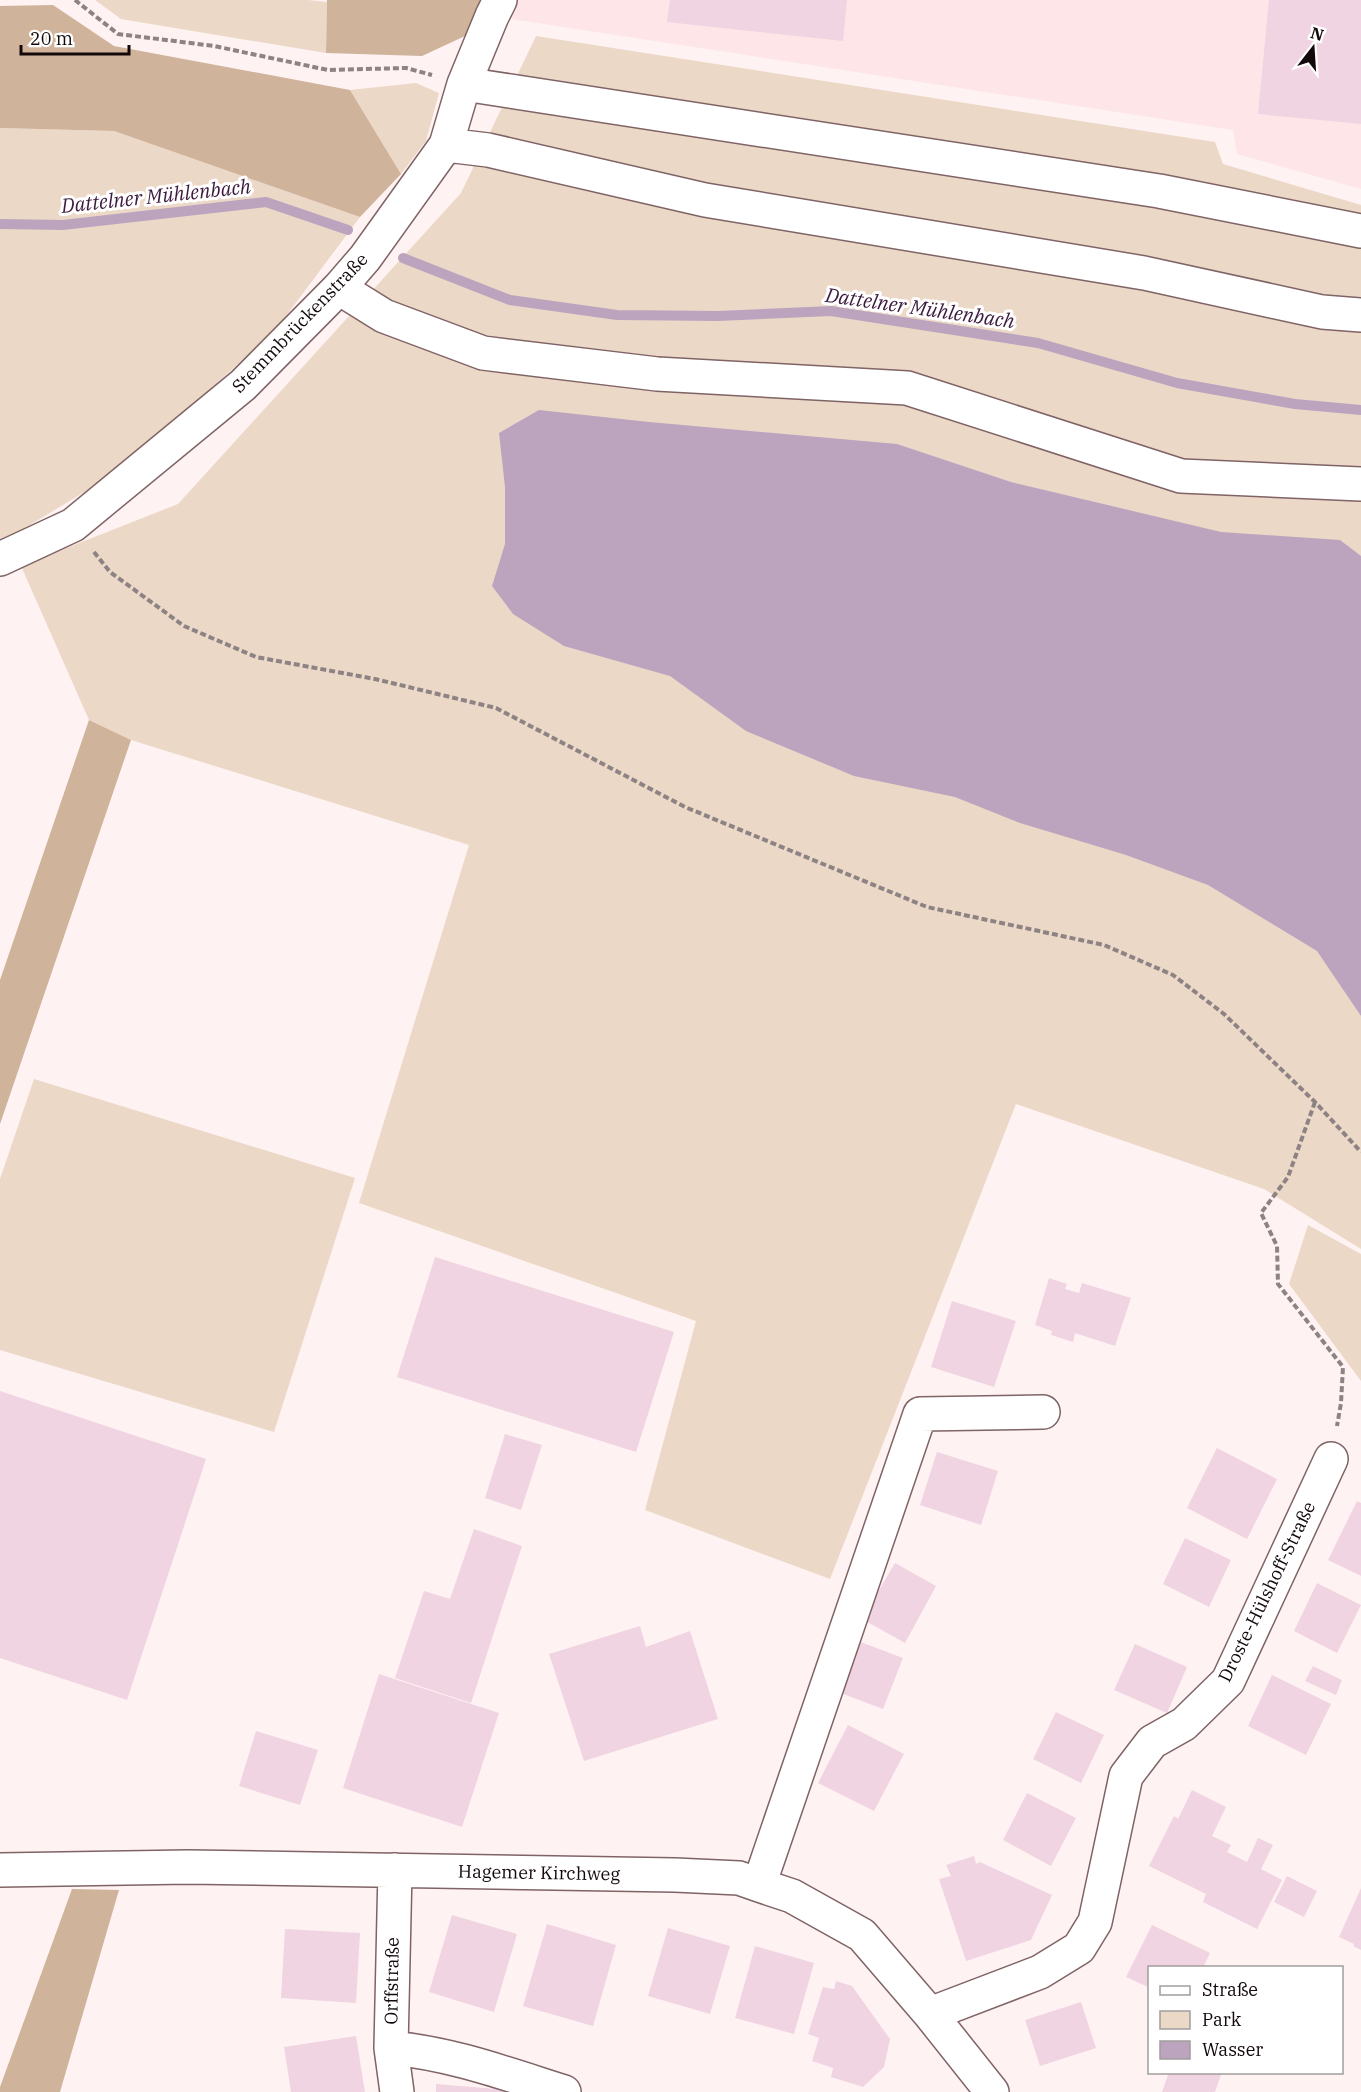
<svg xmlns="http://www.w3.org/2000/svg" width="1361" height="2092" viewBox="0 0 1361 2092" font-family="'IBM Plex Serif',serif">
<rect width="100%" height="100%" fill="#fff2f3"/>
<!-- built -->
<path fill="#fee5e7" d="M500 0H1361V189L1237 154 1233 130 492 16Z"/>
<!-- green -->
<path fill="#ecd8c7" d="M95 0H308L327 2 326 53 121 19Z
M536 36 1215 142 1223 164 1361 205V1249L1264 1189 1016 1104 830 1579 645 1510 696 1321 359 1203 469 845 131 740 89 720 21 566 178 504 461 193Z
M416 83 439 93 426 141 401 174 350 90Z
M0 128 114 131 360 217 274 332 116 473 0 543Z
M34 1079 355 1178 274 1432 0 1350V1179Z
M1308 1225 1361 1254V1381L1289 1284Z"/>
<!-- forest -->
<path fill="#cfb39a" d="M327 0H483L465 36 422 56 326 53Z
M53 5 114 46 350 90 401 174 360 217 114 131 0 128V6Z
M89 720 131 740 0 1124V980Z
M72 1889 119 1890 60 2092H0V2087Z"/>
<!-- water -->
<path fill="#bca4bf" d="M539 410 649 422 897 444 1011 482 1221 532 1340 540 1361 556V1016L1317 951 1208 885 1126 855 1020 823 955 797 854 776 746 731 670 676 564 646 513 614 492 586 505 544V487L499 433Z"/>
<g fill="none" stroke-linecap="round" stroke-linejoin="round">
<!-- stream -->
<path stroke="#bca4bf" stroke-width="10" d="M0 224 63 225 266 202 348 230
M403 258 510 300 617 315 718 316 831 311 1038 343 1177 383 1295 404 1361 410"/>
</g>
<!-- building -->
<path fill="#f0d4e1" d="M670 0H847L843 41 667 22Z
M1269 0H1361V124L1258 114Z
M435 1257 674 1332 636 1452 397 1377Z
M1049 1278 1067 1284 1065 1289 1079 1293 1082 1283 1131 1298 1115 1346 1075 1333 1073 1342 1051 1335 1052 1331 1035 1325Z
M952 1301 1016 1321 994 1387 931 1367Z
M0 1391 206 1459 127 1700 0 1658Z
M505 1434 542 1445 521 1510 485 1498Z
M1217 1448 1277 1479 1247 1539 1187 1508Z
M937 1452 998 1471 981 1525 920 1505Z
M1357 1501 1361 1503V1576L1328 1560Z
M474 1529 522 1546 471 1703 395 1678 424 1591 450 1599Z
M1185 1538 1231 1560 1209 1607 1163 1584Z
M895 1563 936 1586 905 1643 862 1619Z
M1317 1583 1361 1605 1337 1653 1294 1631Z
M640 1626 646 1647 690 1631 718 1719 584 1761 549 1654Z
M850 1638 903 1658 883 1709 830 1689Z
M1135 1644 1187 1667 1167 1713 1114 1690Z
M1313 1666 1342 1680 1336 1695 1305 1681Z
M379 1674 499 1713 462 1827 343 1788Z
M1272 1675 1331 1704 1306 1755 1248 1726Z
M1056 1712 1104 1735 1081 1783 1033 1759Z
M848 1725 904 1754 874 1811 818 1783Z
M256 1731 318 1750 300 1805 239 1786Z
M1192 1790 1226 1807 1212 1836 1231 1845 1227 1852 1247 1862 1258 1838 1273 1845 1261 1869 1282 1880 1257 1929 1203 1902 1206 1894 1149 1866 1174 1816 1178 1819Z
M1027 1793 1076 1818 1051 1866 1003 1840Z
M974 1856 976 1864 980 1862 1052 1895 1031 1940 966 1961 939 1879 951 1876 946 1865Z
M1287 1876 1317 1891 1304 1917 1274 1902Z
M1361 1888V1950L1353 1946 1354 1944 1339 1937Z
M452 1915 517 1934 494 2012 429 1992Z
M547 1924 616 1945 593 2026 523 2006Z
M1152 1925 1210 1953 1203 1968H1150V1988L1126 1977Z
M668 1928 730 1946 710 2014 648 1996Z
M285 1929 360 1933 356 2003 281 1998Z
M755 1946 814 1963 794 2034 735 2018Z
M836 1981 852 1986 890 2039 884 2067 863 2087 831 2077 833 2068 812 2061 819 2038 808 2034 823 1987 834 1989Z
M1081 2002 1096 2048 1040 2066 1025 2020Z
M356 2036 365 2092H291L284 2047Z
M1169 2072H1222L1215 2092H1162Z
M436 2084 508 2090V2092H436Z"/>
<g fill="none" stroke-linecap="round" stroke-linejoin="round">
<!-- minor casing -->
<g stroke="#7f6365" stroke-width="36">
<path id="minor" d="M464 84 1159 191 1361 231
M446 145 488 150 705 200 1144 273 1322 312 1361 315
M339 288 384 316 483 353 657 374 907 388 1181 476 1361 484
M0 559 73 525 243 385 339 288 365 258 446 145 464 84 492 16 500 0
M0 1870 188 1867 675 1875 739 1878 759 1885 792 1896 862 1935 930 2014 992 2092
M395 1870 391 2048 397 2092
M759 1885 920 1414 1043 1412
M930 2014 1040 1972 1079 1948 1095 1922 1126 1776 1152 1742 1184 1724 1228 1681 1331 1459
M391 2048C450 2053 507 2074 564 2092"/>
</g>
<!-- path -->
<path stroke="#8e8384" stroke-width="4" stroke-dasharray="6 3" stroke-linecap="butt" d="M75 0 118 34 214 46 328 70 406 68 432 75
M94 552 110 572 184 626 256 657 375 679 496 708 685 807 927 907 1104 945 1173 975 1224 1014 1315 1102 1361 1152
M1315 1102 1288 1177 1261 1213 1277 1246 1278 1284 1343 1367 1341 1403 1337 1426"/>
<!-- minor -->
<use href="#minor" stroke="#fff" stroke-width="33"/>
</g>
<g text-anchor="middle" stroke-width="6" stroke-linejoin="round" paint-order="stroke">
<!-- street labels -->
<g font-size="18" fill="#13090a" stroke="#fff">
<text transform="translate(300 323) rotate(-46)" y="6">Stemmbrückenstraße</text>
<text transform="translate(1267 1592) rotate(-64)" y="6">Droste-Hülshoff-Straße</text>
<text transform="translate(539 1873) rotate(1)" y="6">Hagemer Kirchweg</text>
<text transform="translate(392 1981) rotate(-89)" y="6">Orffstraße</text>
</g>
<!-- water labels -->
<g font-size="20" font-style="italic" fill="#3b1a3e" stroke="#fff">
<text transform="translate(156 196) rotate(-6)" y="7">Dattelner Mühlenbach</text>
<text transform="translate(920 308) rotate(8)" y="7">Dattelner Mühlenbach</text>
</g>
</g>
<!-- legend -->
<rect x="1148" y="1966" width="195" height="108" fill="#ffffff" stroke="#a19d9d" stroke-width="1.5"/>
<rect x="1160" y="1986" width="30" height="9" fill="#ffffff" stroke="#a19d9d" stroke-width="1.5"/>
<text x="1202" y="1996" font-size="18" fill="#13090a">Straße</text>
<rect x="1160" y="2011" width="30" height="18" fill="#ecd8c7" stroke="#a19d9d" stroke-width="1.5"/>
<text x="1202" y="2026" font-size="18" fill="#13090a">Park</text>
<rect x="1160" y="2041" width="30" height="18" fill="#bca4bf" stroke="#a19d9d" stroke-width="1.5"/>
<text x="1202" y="2056" font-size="18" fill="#13090a">Wasser</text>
<!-- north arrow -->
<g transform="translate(1313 48) rotate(17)" stroke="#ffffff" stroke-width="4.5" paint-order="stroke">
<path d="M0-4.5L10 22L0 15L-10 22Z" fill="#13090a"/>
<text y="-9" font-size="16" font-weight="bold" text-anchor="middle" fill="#13090a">N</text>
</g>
<!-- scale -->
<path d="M21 45v9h108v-9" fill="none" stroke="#13090a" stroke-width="3"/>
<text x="30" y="45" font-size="18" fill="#13090a" stroke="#ffffff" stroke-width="4.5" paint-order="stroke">20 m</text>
</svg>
